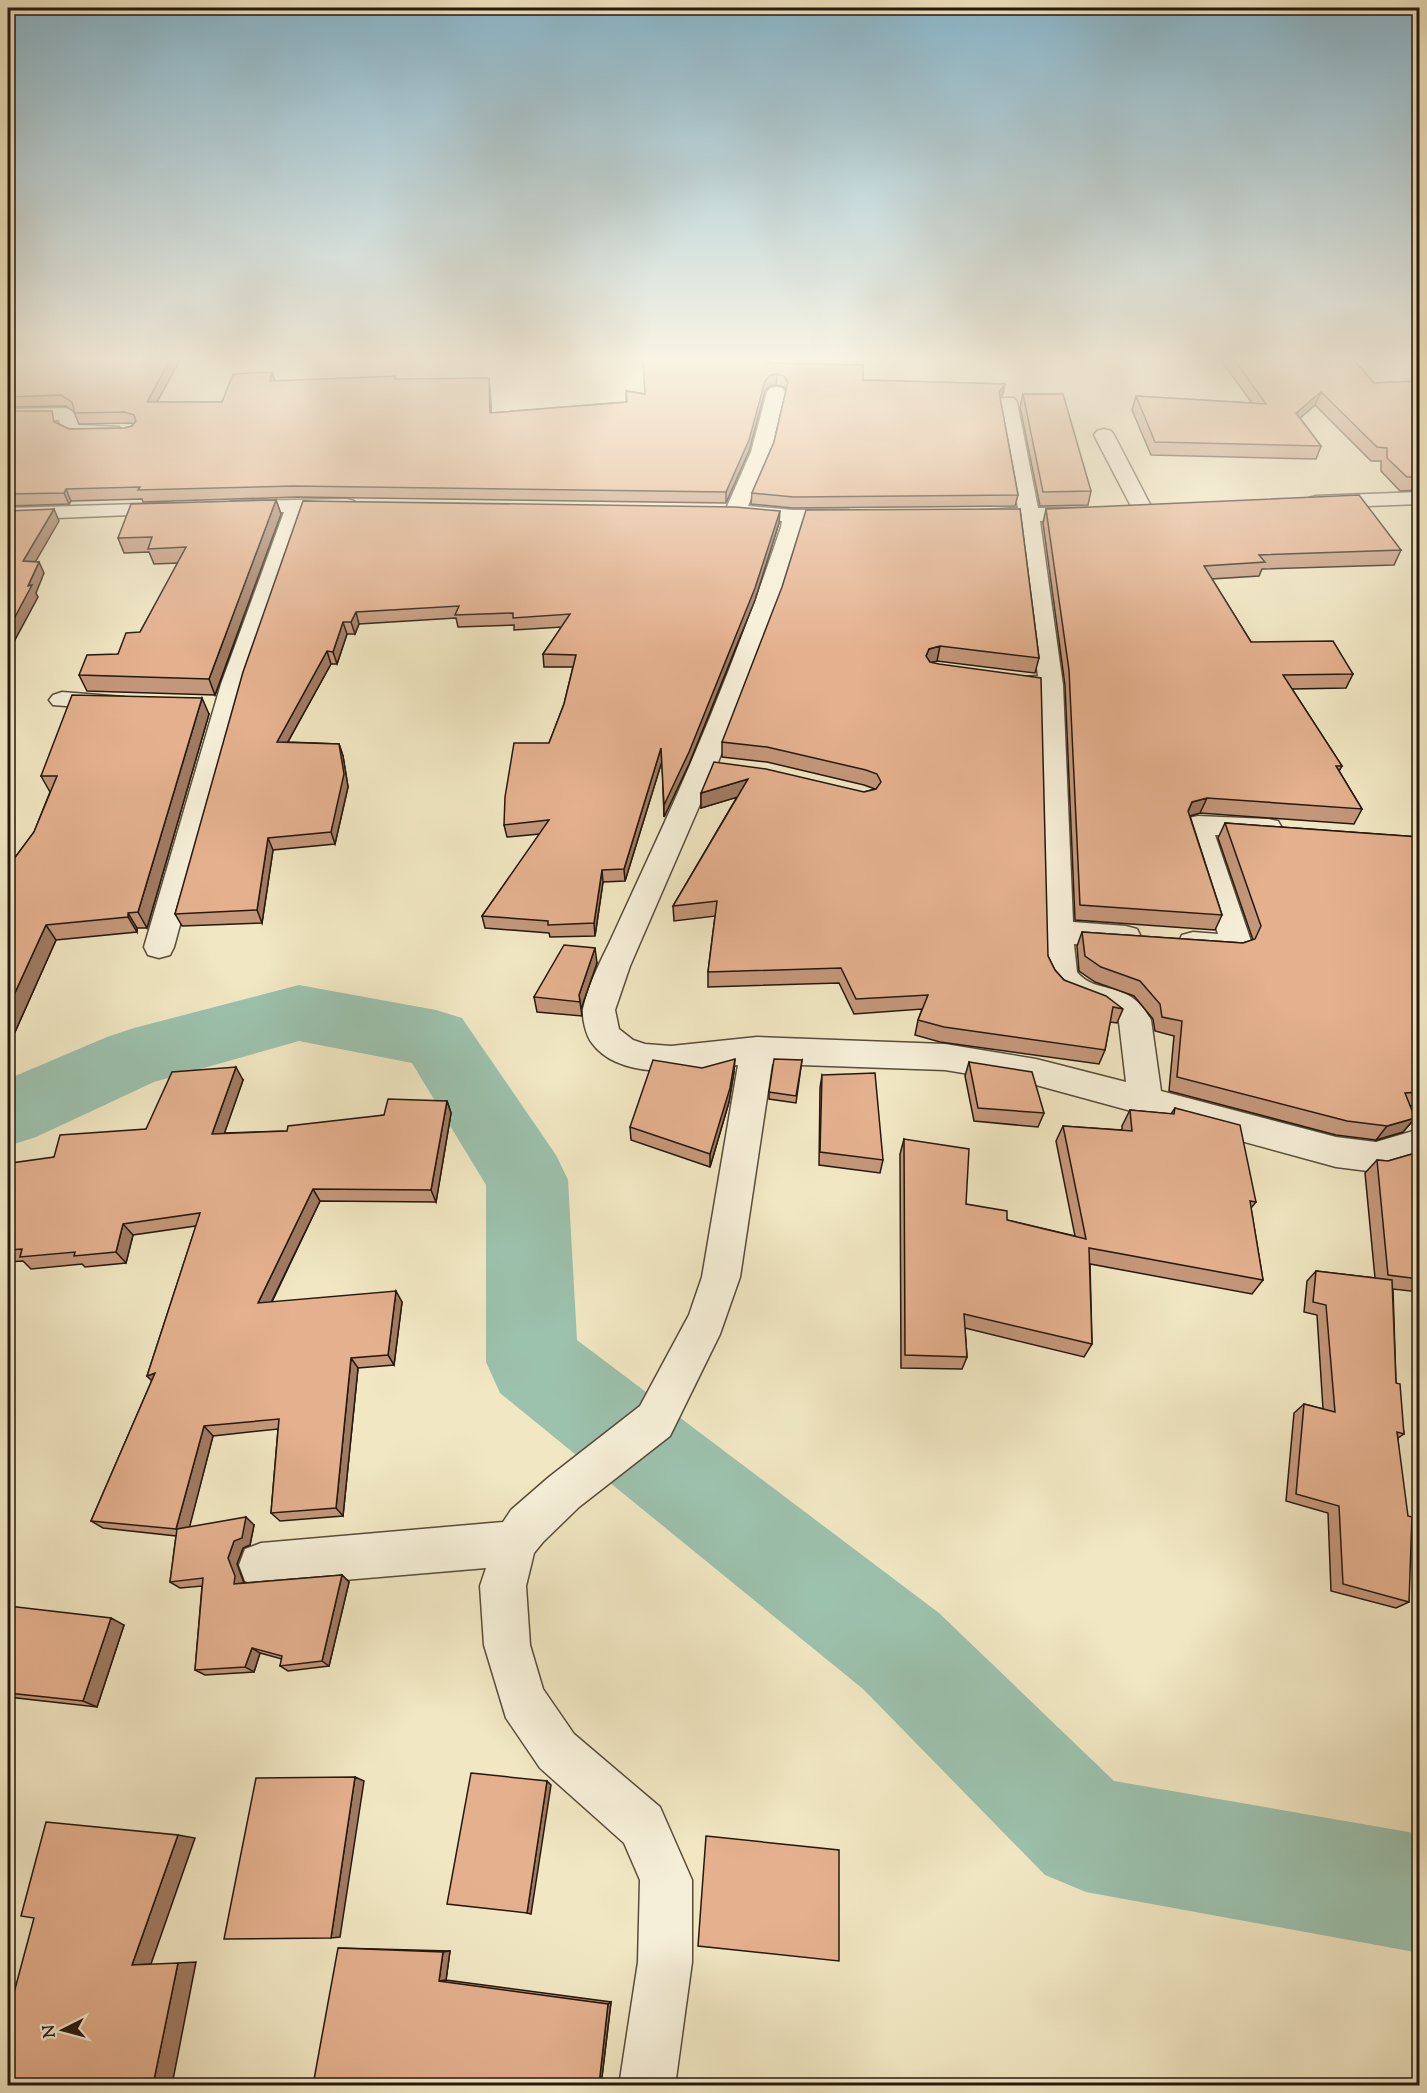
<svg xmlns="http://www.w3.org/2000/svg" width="1427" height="2093" viewBox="0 0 1427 2093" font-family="'Sorts Mill Goudy',serif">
<rect width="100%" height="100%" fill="#f1e7c3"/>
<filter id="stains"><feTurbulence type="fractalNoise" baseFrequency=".00333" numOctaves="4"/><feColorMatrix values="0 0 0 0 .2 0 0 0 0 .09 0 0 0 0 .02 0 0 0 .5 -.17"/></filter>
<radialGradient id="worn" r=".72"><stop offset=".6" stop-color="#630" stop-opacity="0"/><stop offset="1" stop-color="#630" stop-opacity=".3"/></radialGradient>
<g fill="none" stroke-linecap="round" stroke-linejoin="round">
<!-- river -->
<path fill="#9cc1ad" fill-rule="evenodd" d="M299 985 436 1010 462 1018 556 1155 568 1180 577 1340 939 1613 1114 1781 1420 1834V1953L1086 1892 1045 1875 863 1689 500 1393 486 1362V1185L412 1063 299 1041 154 1082 36 1137 8 1146V1079L107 1037 134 1028Z"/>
<!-- minor casing -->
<g stroke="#584c3a" stroke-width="3">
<path id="minor" d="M776 387 782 388 785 392 771 452 748 506 793 510H848L855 512 858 516 855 520 803 522 779 601 717 765 630 966 615 1010 619 1029 633 1040 645 1044 671 1046 757 1037 945 1044 1036 1059 1126 1082 1119 1022C1099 994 1060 1013 1045 971L1039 691 1022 687 1019 682 1022 677 1038 676 1019 521 968 519 965 515 968 511 1018 508 999 402 1002 398H1014L1017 402 1038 508H1088L1095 510 1098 514 1095 518 1088 520 1040 521 1063 685 1073 922 1126 926 1137 929 1141 937 1137 945 1126 948 1074 944 1077 972C1098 997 1128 977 1151 1020L1161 1091 1336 1137 1376 1142 1420 1129V1159L1376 1172 1336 1167 1036 1085 945 1070 772 1064 740 1277 720 1334 670 1436 579 1507 543 1542 534 1553 526 1586 530 1645 543 1689 574 1734 660 1807 692 1880V1962L675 2086H619L638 1962 640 1880 624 1843 540 1768 506 1718 484 1645 480 1586 486 1568 261 1587 245 1581 239 1565 245 1549 261 1543 503 1522 511 1510 549 1477 640 1406 689 1315 702 1277 738 1065C696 1070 621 1083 592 1043 586 1036 582 1018 583 1009 588 984 602 959 612 937 629 900 646 863 663 826 707 729 747 628 781 527L782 521 735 517 728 515 725 511 751 452 767 392 770 388Z
M65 408 74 411 78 425 119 427 121 431 119 435 112 437H70L63 435 59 420H8V409Z
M1104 429 1111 431 1114 435 1153 510 1150 514 1143 516 1136 514 1133 510 1094 435 1097 431Z
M1420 492V504L1316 508 1309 506 1306 502 1309 498 1316 496Z
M347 499 354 501 357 505 354 509 305 512 245 684 174 947 170 955 159 958 148 955 144 947 221 684 284 512 234 513 227 511 224 507 227 503 234 501Z
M173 503 180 505 183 509 180 513 8 520V508Z
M62 692 124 697 128 702 124 707 115 710 53 705 49 700 53 695Z
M1198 816 1268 819 1278 821 1282 828 1278 835 1268 837 1215 835 1251 941C1249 945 1247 950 1243 953 1229 963 1197 956 1182 951L1178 943 1182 935 1193 932 1218 934 1184 825 1188 818Z"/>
</g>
<!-- minor -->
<use href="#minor" fill="#f6efd8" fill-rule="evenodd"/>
</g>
<!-- wall -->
<path fill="#c4977a" stroke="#25180d" stroke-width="1.5" d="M8 358H181L157 402H222L272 372 275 381 396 379 490 388 491 413 626 402V391L645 394 686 359V358H770L769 363 863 380 1005 384 1003 394 1000 398 1018 495 1015 506 793 508 751 504 752 493 774 442 786 390 784 387 776 385 770 386 765 391 749 451 726 503 297 497 143 502 142 499 71 501 69 504 8 506V411L57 423 69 429 125 428 132 426 134 424 130 423 79 424 74 412 66 406 8 407Z
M1221 358H1352L1374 383 1419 381V490L1400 491 1381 471V461H1371L1315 405 1300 418 1321 446 1316 459 1151 455 1132 410 1136 396 1252 403 1220 359Z
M1023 394 1091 491 1088 505 1040 506 1020 407Z
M1419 499V510L1416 506Z
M276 500 281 514 215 695 87 691 79 675 118 654 140 632 178 563 154 564 149 552 124 553 118 538Z
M303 501 779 523 755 600 689 764 664 817 662 761 625 881 603 882 595 936 550 937 549 933 485 928 482 916 540 834 507 837 504 825 549 743 564 704 573 667H544L543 654 562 627 514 630V625L458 627 456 618 359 624 355 634H347L337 664H331L288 742 339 744 343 756 348 787 335 844 273 850 262 923 182 926 175 914Z
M1020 509 1039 658 1035 673 937 661 931 662 1048 956 1055 970 1064 980 1123 1009 1117 1023 1110 1022 1105 1050 1099 1064 940 1042 915 1035 918 1020 922 1009 854 1014 839 983 708 987V972L715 916 674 921 673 906 737 797 701 808V793L864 792 875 789 864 785 767 762 722 757V742Z
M1046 509 1401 550 1394 565 1262 569 1259 576 1212 579 1251 642 1353 674 1346 688 1292 689 1342 766 1339 771 1362 809 1354 824 1200 813 1190 816 1222 915 1215 930 1075 920 1065 685 1043 523Z
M209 714 147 928H137V932L56 940 15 1032H8V867L34 832 50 792 41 776Z
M1225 823 1419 837V1105L1410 1106 1415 1118 1403 1132 1376 1140 1336 1135 1169 1091 1174 1036 1155 1031 1153 1019 1134 996 1095 982 1079 971 1077 946 1082 932 1243 943 1253 940 1218 838Z
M597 963 581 1009 582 1016 537 1012 534 997Z
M802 1060 796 1103 769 1099V1092Z
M969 1062 1044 1113 1038 1127 974 1121 965 1076Z
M734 1072 729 1102 710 1167 631 1140 630 1127Z
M822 1075 883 1160 880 1173 819 1165 820 1088Z
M243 1080 224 1133 287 1131 384 1115 447 1101 451 1113 436 1202 320 1201 272 1302H402L394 1365 358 1368 343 1516 280 1521 271 1513 278 1429 213 1436 189 1527 254 1525 250 1545 243 1548 237 1564 244 1583 342 1575 349 1582 329 1666 288 1671 280 1666 282 1659 260 1653 254 1672 205 1675 195 1670 202 1586 180 1588 170 1582 176 1536 103 1528 91 1521 152 1380 147 1376 196 1226 133 1235 126 1263 85 1267 82 1264 31 1269 23 1261 8 1262V1173L54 1157 146 1129Z
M1175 1108 1256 1202 1251 1208 1263 1280 1252 1294 1090 1264 1092 1344 1084 1357 965 1328 967 1357 962 1369 901 1368 900 1154 904 1139 966 1204 1007 1220 1075 1236 1056 1141 1063 1126 1122 1130V1126L1130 1110 1171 1114Z
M1419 1152V1292L1393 1289 1396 1383 1404 1434 1398 1438 1409 1602 1396 1608 1331 1591 1328 1513 1286 1501 1294 1413 1304 1404 1323 1409 1317 1315 1304 1312 1307 1281 1316 1271 1375 1278 1365 1173 1377 1160 1388 1161Z
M8 1606 124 1625 97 1707 8 1697Z
M338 1948 450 1951 446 1980 611 2002 601 2085Z"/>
<!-- shaded-wall -->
<path fill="#a07b63" stroke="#25180d" stroke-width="1.5" d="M171 358H181L151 413 147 402Z
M272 372 275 383 270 381Z
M777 374 776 385 770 386 765 391 749 451 726 503V492L765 381 770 375Z
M489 378 490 388 492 424 490 413Z
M1005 384 1003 394 997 402 999 392Z
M1321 392 1315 405 1291 426 1296 413Z
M66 489 71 501 69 504 64 493Z
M276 500 281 514 215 695 209 679Z
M54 509 59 521 29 573 23 561Z
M780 511 779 523 755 600 689 764 664 817V805Z
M39 562 44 573 36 593 38 597 8 653V630Z
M356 612 359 624 355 634 351 622Z
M343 622 347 634 337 664 333 652Z
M940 646 937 661 926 664V656L929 649Z
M327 651 331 664 281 754 277 742Z
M202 698 209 714 147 928 138 912Z
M339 744 343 756 348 787 335 844 331 832Z
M661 748 662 761 625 881 624 869Z
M748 779V794L701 808V793Z
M1207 798 1200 813 1186 817 1192 802Z
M268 838 273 850 262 923 257 910Z
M602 870 603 882 595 936 594 923Z
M128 913 137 928V932L128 917Z
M46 925 56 940 15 1032 8 1022V1008Z
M595 948 597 963 581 1009 579 995Z
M735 1059 734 1072 729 1102 710 1167V1154Z
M236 1067 243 1080 220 1146 212 1134Z
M447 1101 451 1113 436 1202 431 1190Z
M1415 1118 1403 1132 1376 1140 1387 1126Z
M313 1189 320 1201 266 1313 258 1303Z
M123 1224 133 1235 126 1263 116 1252Z
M396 1291 402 1302 394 1365 388 1355Z
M351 1358 358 1368 343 1516 336 1508Z
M155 1373 157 1386 147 1376Z
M204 1426 213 1436 187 1537 176 1529Z
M246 1517 254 1525 250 1545 243 1548 237 1564 244 1583 234 1584 228 1558 234 1541Z
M342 1575 349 1582 329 1666 322 1661Z
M111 1618 124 1625 97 1707 83 1701Z
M252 1648 260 1653 254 1672 245 1667Z
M355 1777 364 1781 340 1937 331 1938Z
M547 1781 551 1785 531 1914 527 1913Z
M178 1835 195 1838 151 1964 132 1965Z
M450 1951 446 1980 439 1981 443 1952Z
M196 1962 172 2085H153L178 1963Z
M611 2002 601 2085H599L608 2004Z"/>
<!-- building -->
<path fill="#e4b08e" stroke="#25180d" stroke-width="1.5" d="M8 358H171L147 402H222L233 374 272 372 270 381 396 376 395 379 489 378 490 413 627 402 626 391 645 394 643 360 687 359V358H768L766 363 863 365V380L1005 384 999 392 1018 495 794 497 752 493 774 442 788 382 784 376 777 374 770 375 765 381 749 440 726 492 294 486 138 490 140 487 66 489 64 493 8 494V411H52L54 422 69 429 125 428 132 426 136 421 134 415 125 412 75 413 72 402 61 395 8 397Z
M1233 358H1352L1374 383 1419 381V477H1407L1387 458V448L1377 447 1321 392 1296 413 1321 446 1155 442 1136 396 1266 404Z
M1023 394H1063L1091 491 1043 492Z
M1359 495 1401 550 1259 555 1265 562 1204 566 1251 642 1333 641 1353 674 1283 675 1342 766H1336L1362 809 1207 798 1192 802 1188 811 1222 915 1080 905 1069 670 1046 509Z
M276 500 209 679 79 675 87 655 118 654 126 633 140 632 186 547 148 549 152 537 118 538 131 504Z
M303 501 735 507 780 511 755 588 689 752 664 805 661 748 624 869 602 870 594 923 548 925V921L482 916 549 820 504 825 505 797 514 743H549L564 704 576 655 543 654 570 614 513 618V613L455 615 459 606 356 612 351 622H343L333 652 327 651 277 742 339 744 344 774 331 832 268 838 257 910 175 914 243 672Z
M54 509 23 561 39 562 28 586 32 585 8 630V511Z
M1020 509 1039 658 940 646 929 649 926 656 930 662 939 664 1041 678 1048 956 1055 970 1064 980 1106 996 1123 1009 1113 1007 1105 1050 944 1027 918 1020 928 995 856 999 841 968 708 972 717 901 673 906 748 779 701 793 714 762 766 769 864 792 876 789 881 782 877 774 866 770 767 747 722 742 782 587 806 510Z
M72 695 202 698 138 912 128 913V917L46 925 8 1008V888L10 885H8V867L34 832 57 776H41Z
M1225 823 1419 837V1092L1405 1093 1415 1118 1387 1126 1347 1121 1177 1077 1182 1021 1162 1017 1160 1004 1140 981 1101 967 1085 956 1082 932 1243 943 1255 939 1261 926Z
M564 945 595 948 579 995 580 1002 534 997Z
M735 1059 730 1088 710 1154 630 1127 653 1060 702 1068Z
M774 1059 802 1060 796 1096 769 1092Z
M969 1062 1032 1072 1044 1113 978 1108Z
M236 1067 212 1134 287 1131 288 1126 384 1115 388 1099 447 1101 431 1190 313 1189 258 1303 396 1291 388 1355 351 1358 336 1508 271 1513 279 1419 204 1426 176 1529 91 1521 155 1373 147 1376 200 1213 123 1224 116 1252 74 1256 75 1252 20 1257 22 1249 8 1250V1173L11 1163 54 1157 60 1135 146 1129 172 1072Z
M875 1073 883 1160 820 1152 822 1075Z
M1175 1108 1240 1125 1256 1202 1250 1201 1263 1280 1089 1248 1092 1344 964 1314 967 1357 905 1355 904 1139 969 1149 966 1204 1007 1211V1220L1086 1239 1063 1126 1132 1131 1130 1110 1174 1114Z
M1419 1152V1279L1388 1275 1377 1160 1388 1161Z
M1316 1271 1392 1280 1396 1383 1400 1384 1404 1434 1397 1432 1408 1516 1412 1517 1409 1602 1343 1584 1339 1506 1296 1494 1304 1404 1335 1412 1326 1305 1313 1302Z
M246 1517 242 1538 234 1541 228 1558 235 1576 234 1584 342 1575 322 1661 280 1666 282 1656 252 1648 245 1667 195 1670 203 1578 170 1582 177 1529Z
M8 1606 111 1618 83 1701 8 1693Z
M471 1773 547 1781 527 1913 447 1904Z
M355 1777 331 1938 224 1939 256 1778Z
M46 1822 178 1835 132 1965 178 1963 153 2085H8V2015L34 1918 21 1916Z
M706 1836 839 1850V1961L698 1946Z
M338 1948 443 1952 439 1981 608 2004 599 2085H313Z"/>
<!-- sky -->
<linearGradient id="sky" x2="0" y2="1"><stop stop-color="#89b9d0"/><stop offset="0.55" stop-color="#f9f4e4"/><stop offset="1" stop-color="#f9f4e4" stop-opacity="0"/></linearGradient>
<rect width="1427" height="651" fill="url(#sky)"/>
<!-- margin -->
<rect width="1427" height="2093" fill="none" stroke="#f1e7c3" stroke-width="30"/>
<rect x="9" y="9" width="1409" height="2075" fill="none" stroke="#25180d" stroke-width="3"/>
<rect x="15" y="15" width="1397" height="2063" fill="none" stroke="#25180d" stroke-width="1.5"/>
<!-- north arrow -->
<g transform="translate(63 2030) rotate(264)" stroke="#f6efd8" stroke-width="4.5" paint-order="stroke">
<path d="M0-4.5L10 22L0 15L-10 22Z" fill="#25180d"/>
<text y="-9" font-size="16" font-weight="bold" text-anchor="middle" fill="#25180d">N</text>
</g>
<rect width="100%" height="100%" filter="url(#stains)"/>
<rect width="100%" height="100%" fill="url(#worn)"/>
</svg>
